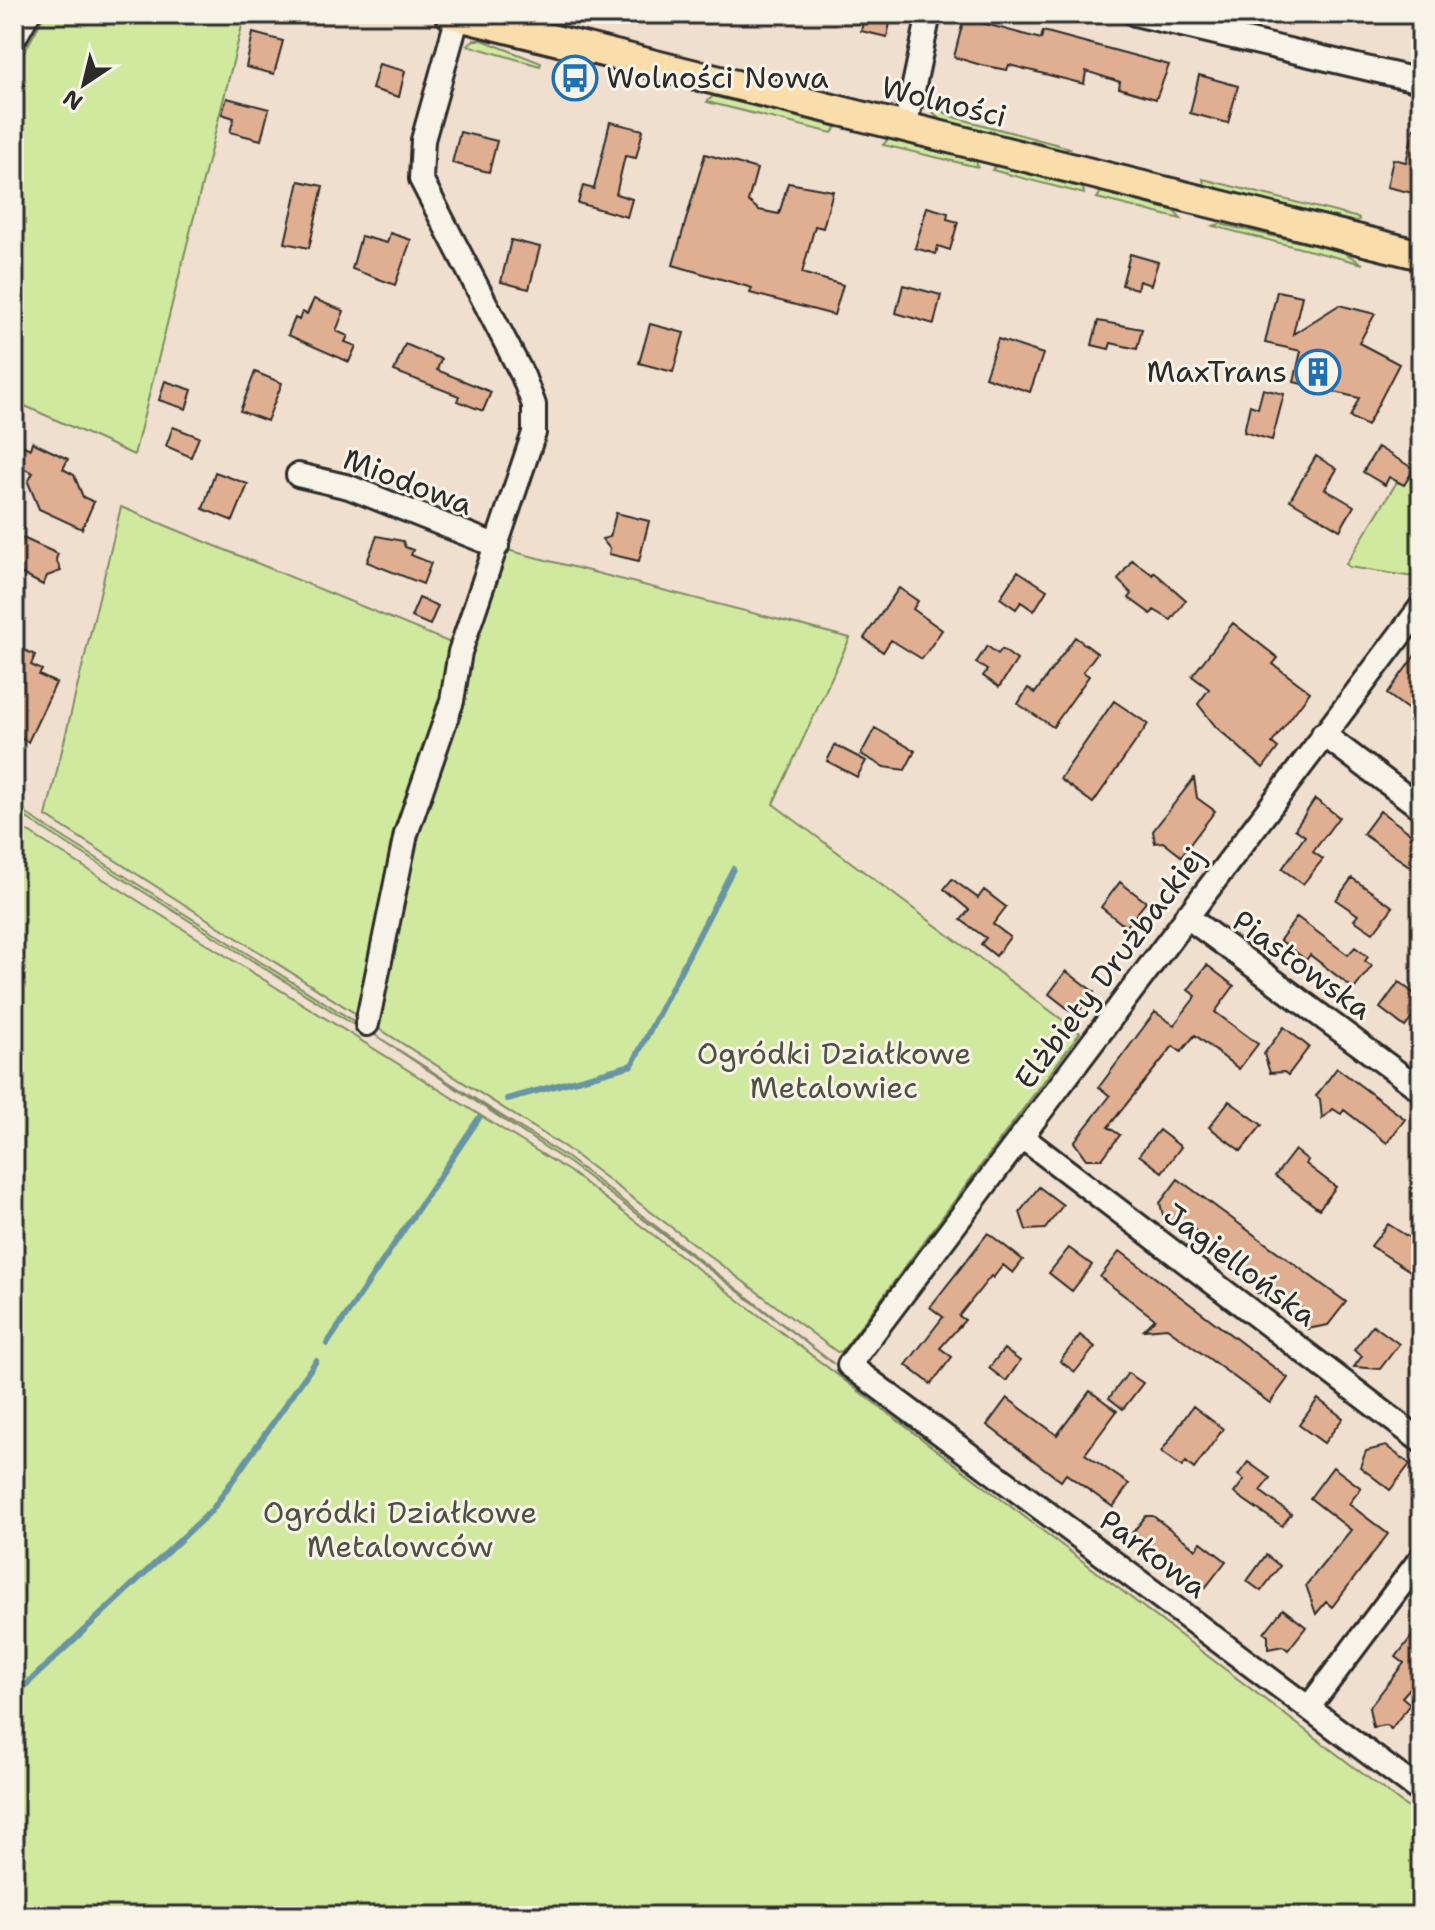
<svg xmlns="http://www.w3.org/2000/svg" width="1435" height="1930" viewBox="0 0 1435 1930" font-family="'Shantell Sans',sans-serif">
<rect width="100%" height="100%" fill="#f0dfce"/>
<filter id="ink" filterUnits="userSpaceOnUse"><feTurbulence type="fractalNoise" baseFrequency=".0125" numOctaves="2"/><feDisplacementMap in="SourceGraphic" scale="16" xChannelSelector="R" yChannelSelector="G"/><feConvolveMatrix kernelMatrix="1 2 1 2 8 2 1 2 1" color-interpolation-filters="sRGB"/></filter>
<g filter="url(#ink)">
<!-- green -->
<path fill="#d1e99f" stroke="#7e8a65" stroke-width="2" d="M45 14H245L134 455 14 401V71Z
M474 40H482L541 63 540 66 467 45Z
M713 96 837 127 832 133 707 102Z
M924 101 953 117 1070 148 1066 151 939 119Z
M888 139 976 161 978 167 883 145Z
M996 166 1083 188 1084 194 992 170Z
M1203 179 1359 218V220L1355 222 1204 185Z
M1101 192 1174 211 1181 219 1097 198Z
M1220 224 1343 252 1363 264 1213 226Z
M1415 468 1421 471V578L1349 567 1346 564 1397 482 1404 485Z
M121 507 470 651 503 549 850 638 773 804 1080 1033 842 1351 837 1352 566 1148 46 816Z
M14 806 360 1025 359 1028 14 810Z
M14 823 569 1171 1421 1818V1916H14Z
M372 1033 569 1159 834 1364 569 1163Z"/>
<g fill="none" stroke-linecap="round" stroke-linejoin="round">
<!-- stream -->
<path stroke="#6895a3" stroke-width="6" d="M507 1099 632 1065 733 869
M327 1344 479 1118
M14 1696 212 1510 316 1361"/>
</g>
<!-- building -->
<path fill="#e0af92" stroke="#2b2b2b" stroke-width="2" d="M865 14H892L887 37 861 31Z
M964 18 1041 39 1043 31 1169 65 1156 99 1119 88 1120 82 1086 71 1084 84 1009 65 1007 70 981 65 954 57Z
M253 33 283 41 274 74 246 67Z
M379 64 405 71 399 97 372 89Z
M1199 75 1238 86 1228 123 1190 113Z
M227 98 269 109 261 140 230 132 234 118 222 114Z
M610 122 643 130 636 158 625 156 616 194 632 199 627 217 578 203 583 186 594 189Z
M1414 128 1421 129V195L1387 187 1393 159 1406 162Z
M460 132 497 141 489 172 452 163Z
M705 154 757 169 748 201 759 210 779 214 788 183 833 191 823 228 815 226 802 273 843 285 834 315 750 293 752 288 673 265Z
M299 181 323 186 309 248 285 243Z
M927 207 948 213 947 219 958 222 950 250 938 246 936 254 915 248Z
M390 233 411 240 395 285 352 269 361 236 387 243Z
M511 240 540 247 529 289 501 282Z
M1130 254 1158 262 1151 285 1139 281 1137 289 1122 285Z
M903 285 941 295 934 324 896 313Z
M1277 291 1302 296 1293 334 1339 305 1375 314 1359 343 1399 364 1367 426 1350 417 1359 398 1294 382 1301 351 1265 343Z
M314 299 344 311 336 331 348 336 345 342 356 346 349 362 288 335 295 318 299 320 302 312 307 314Z
M1098 321 1142 329 1137 349 1111 343 1109 349 1092 345Z
M650 324 684 333 673 372 639 363Z
M998 339 1043 354 1030 392 985 377Z
M405 344 441 359 437 370 491 392 483 411 457 401 459 396 394 371Z
M255 372 282 383 267 421 240 411Z
M165 381 192 390 186 409 159 400Z
M1263 389 1284 394 1272 440 1244 432 1250 405 1258 408Z
M173 427 199 437 191 457 166 446Z
M14 441 30 449 32 442 68 459 63 469 74 475 83 497 94 502 82 529 39 509 28 482 33 473 14 464Z
M1378 447 1414 469 1404 485 1389 477 1385 485 1363 472Z
M1316 456 1337 469 1325 489 1354 506 1340 530 1290 500Z
M215 472 248 484 233 521 203 509Z
M616 513 649 521 639 561 609 554 610 549 602 539 610 537Z
M14 534 58 554 56 559 61 571 47 576 43 585 14 570Z
M377 536 403 541 405 547 413 550 411 555 431 563 423 584 367 562Z
M1132 560 1153 575 1154 572 1186 600 1171 620 1154 610 1151 614 1129 598 1132 594 1118 580Z
M1018 571 1047 590 1034 611 1021 602 1016 609 1000 598Z
M899 588 918 601 913 609 942 630 922 659 891 640 883 652 864 638Z
M419 598 438 606 430 625 411 617Z
M1233 623 1278 658 1273 664 1310 692 1272 743 1278 748 1263 768 1216 727 1198 704 1209 689 1192 676Z
M1075 637 1097 653 1083 672 1089 676 1053 727 1018 704 1028 688 1035 693Z
M14 645 35 655 31 665 42 670 39 675 56 683 28 742 14 735Z
M987 646 998 654 1002 649 1017 660 999 687 983 676 987 670 976 663Z
M1421 647V719L1387 694Z
M1114 701 1148 724 1093 803 1060 779Z
M875 728 915 751 905 770 884 767 861 754Z
M835 745 866 761 857 777 827 761Z
M1194 778 1197 798 1215 811 1181 856 1163 842 1155 843 1153 831Z
M1315 799 1339 817 1313 852 1323 859 1303 884 1282 869 1305 836 1295 829Z
M1380 811 1421 841V874L1363 834Z
M1352 878 1393 907 1373 933 1354 920 1358 915 1336 900Z
M952 879 978 898 984 890 1006 907 993 924 1010 937 996 956 981 944 986 938 961 920 969 910 944 889Z
M1120 882 1146 902 1126 927 1101 907Z
M1297 917 1348 955 1355 947 1368 957 1365 961 1372 966 1354 989 1310 955 1306 960 1280 940Z
M1207 965 1234 986 1215 1012 1258 1044 1239 1069 1195 1035 1181 1052 1173 1046 1108 1127 1120 1135 1102 1159H1086L1074 1142 1110 1096 1099 1087 1155 1012 1174 1025 1196 996 1188 990Z
M1066 971 1094 992 1076 1015 1049 994Z
M1399 982 1421 999V1022L1413 1017 1405 1027 1380 1008Z
M1284 1027 1309 1047 1288 1075 1284 1072 1270 1073 1264 1054Z
M1337 1068 1405 1119 1387 1143 1344 1110 1341 1114 1333 1109 1322 1119 1320 1099 1316 1096Z
M1229 1101 1262 1125 1241 1151 1209 1127Z
M1159 1130 1181 1147 1162 1172 1139 1155Z
M1295 1150 1308 1160 1306 1164 1336 1187 1319 1209 1275 1176Z
M1178 1179 1346 1302 1328 1325 1307 1329 1302 1308 1274 1290 1257 1293 1252 1273 1228 1255H1213L1209 1252 1206 1238 1182 1221 1169 1223 1164 1219 1160 1203Z
M1039 1187 1063 1205 1045 1229 1026 1230 1020 1212Z
M1388 1224 1421 1245V1278L1371 1246Z
M988 1233 1023 1260 1013 1273 1003 1265 993 1278 991 1276 959 1316 965 1320 940 1348 952 1357 931 1384 906 1365 943 1317 930 1307Z
M1069 1248 1092 1265 1072 1291 1049 1273Z
M1120 1251 1288 1378 1270 1403 1167 1328 1144 1330 1155 1319 1100 1277Z
M1373 1325 1399 1344 1380 1369 1354 1367 1362 1356 1354 1350Z
M1080 1335 1095 1347 1075 1372 1060 1361Z
M1004 1349 1020 1361 1006 1381 989 1368Z
M1128 1373 1143 1383 1123 1409 1109 1398Z
M1090 1391 1117 1411 1085 1454 1129 1484 1113 1507 1066 1474 1061 1481 987 1425 1007 1398 1057 1435Z
M1318 1399 1343 1418 1324 1443 1299 1425Z
M1193 1406 1223 1429 1194 1469 1186 1462 1182 1467 1161 1452Z
M1386 1446 1410 1464 1390 1490 1360 1467 1366 1451Z
M1248 1462 1270 1478 1260 1491 1291 1514 1282 1526 1234 1493 1244 1480 1238 1475Z
M1333 1467 1361 1488 1349 1504 1388 1534 1332 1607 1326 1602 1316 1614 1306 1585 1351 1530 1310 1498Z
M1146 1516H1153L1196 1549 1201 1542 1226 1561 1205 1588 1132 1533Z
M1266 1555 1280 1566 1261 1591 1247 1581Z
M1283 1609 1306 1627 1288 1650 1283 1646 1268 1649V1636L1264 1633Z
M1421 1624V1676L1402 1697 1410 1704 1391 1729 1386 1725 1373 1727 1369 1708 1404 1663 1396 1657Z"/>
<g fill="none" stroke-linecap="round" stroke-linejoin="round">
<!-- minor casing -->
<g stroke="#2b2b2b" stroke-width="28">
<path id="minor" d="M1135 14 1421 81
M14 39 28 14
M905 128 929 14
M298 475 349 487 497 546
M1421 607 849 1365 1421 1792
M1323 734 1421 808
M1186 916 1421 1090
M367 1024 406 834 452 701 460 652 534 433V405L523 376 421 179 423 140 458 16
M1022 1137 1421 1441
M1309 1707 1421 1558"/>
</g>
<!-- major casing -->
<g stroke="#2b2b2b" stroke-width="34">
<path id="major" d="M450 14 1421 255"/>
</g>
<!-- minor -->
<use href="#minor" stroke="#f7f3e8" stroke-width="22"/>
<!-- major -->
<use href="#major" stroke="#f9deab" stroke-width="28"/>
</g>
</g>
<!-- icons -->
<defs>
<g id="bus-ring" transform="scale(2.3)"><circle r="9.5" fill="#f7f3e8" stroke="#1f6fb2" stroke-width="1.5"/><path d="M-5-6H5V4H4V6H2V4H-2V6H-4V4H-5ZM-3.5-4V0h7V-4ZM-3.5 1.2v1.5H-2V1.2ZM2 1.2v1.5H3.5V1.2Z" fill="#1f6fb2"/></g>
<g id="building-ring" transform="scale(2.3)"><circle r="9.5" fill="#f7f3e8" stroke="#1f6fb2" stroke-width="1.5"/><path d="M-4-6H4V6H1V3H-1V6H-4ZM-2.5-4.3h1.7v1.8h-1.7ZM.8-4.3h1.7v1.8H.8ZM-2.5-1h1.7V.8h-1.7ZM.8-1h1.7V.8H.8Z" fill="#1f6fb2"/></g>
</defs>
<g fill-rule="evenodd">
<use href="#bus-ring" x="575" y="78"/>
<use href="#building-ring" x="1318" y="372"/>
</g>
<g text-anchor="middle" stroke-width="6" stroke-linejoin="round" paint-order="stroke">
<!-- poi labels -->
<g font-size="30" fill="#2b2b2b" stroke="#f7f3e8" text-anchor="start">
<text x="606" y="88">Wolności Nowa</text>
<text x="1287" y="382" text-anchor="end">MaxTrans</text>
</g>
<!-- street labels -->
<g font-size="30" fill="#2b2b2b" stroke="#f7f3e8">
<text transform="translate(944 102) rotate(14)" y="10">Wolności</text>
<text transform="translate(408 482) rotate(21)" y="10">Miodowa</text>
<text transform="translate(1302 965) rotate(36)" y="10">Piastowska</text>
<text transform="translate(1110 968) rotate(-53)" y="10">Elżbiety Drużbackiej</text>
<text transform="translate(1240 1265) rotate(37)" y="10">Jagiellońska</text>
<text transform="translate(1153 1554) rotate(37)" y="10">Parkowa</text>
</g>
<!-- park labels -->
<g font-size="30" fill="#4c5142" stroke="#f7f3e8">
<text x="834" y="1064">Ogródki Działkowe<tspan x="834" dy="34">Metalowiec</tspan></text>
<text x="400" y="1523">Ogródki Działkowe<tspan x="400" dy="34">Metalowców</tspan></text>
</g>
</g>
<!-- margin -->
<rect width="1435" height="1930" fill="none" stroke="#f7f3e8" stroke-width="48"/>
<rect x="24" y="24" width="1387" height="1882" fill="none" stroke="#2b2b2b" stroke-width="3" filter="url(#ink)"/>
<!-- north arrow -->
<g transform="translate(84 84) rotate(215)" stroke="#f7f3e8" stroke-width="6" paint-order="stroke">
<path d="M0-6L14 30L0 20L-14 30Z" fill="#2b2b2b"/>
<text y="-12" font-size="22" font-weight="bold" text-anchor="middle" fill="#2b2b2b">N</text>
</g>
</svg>
